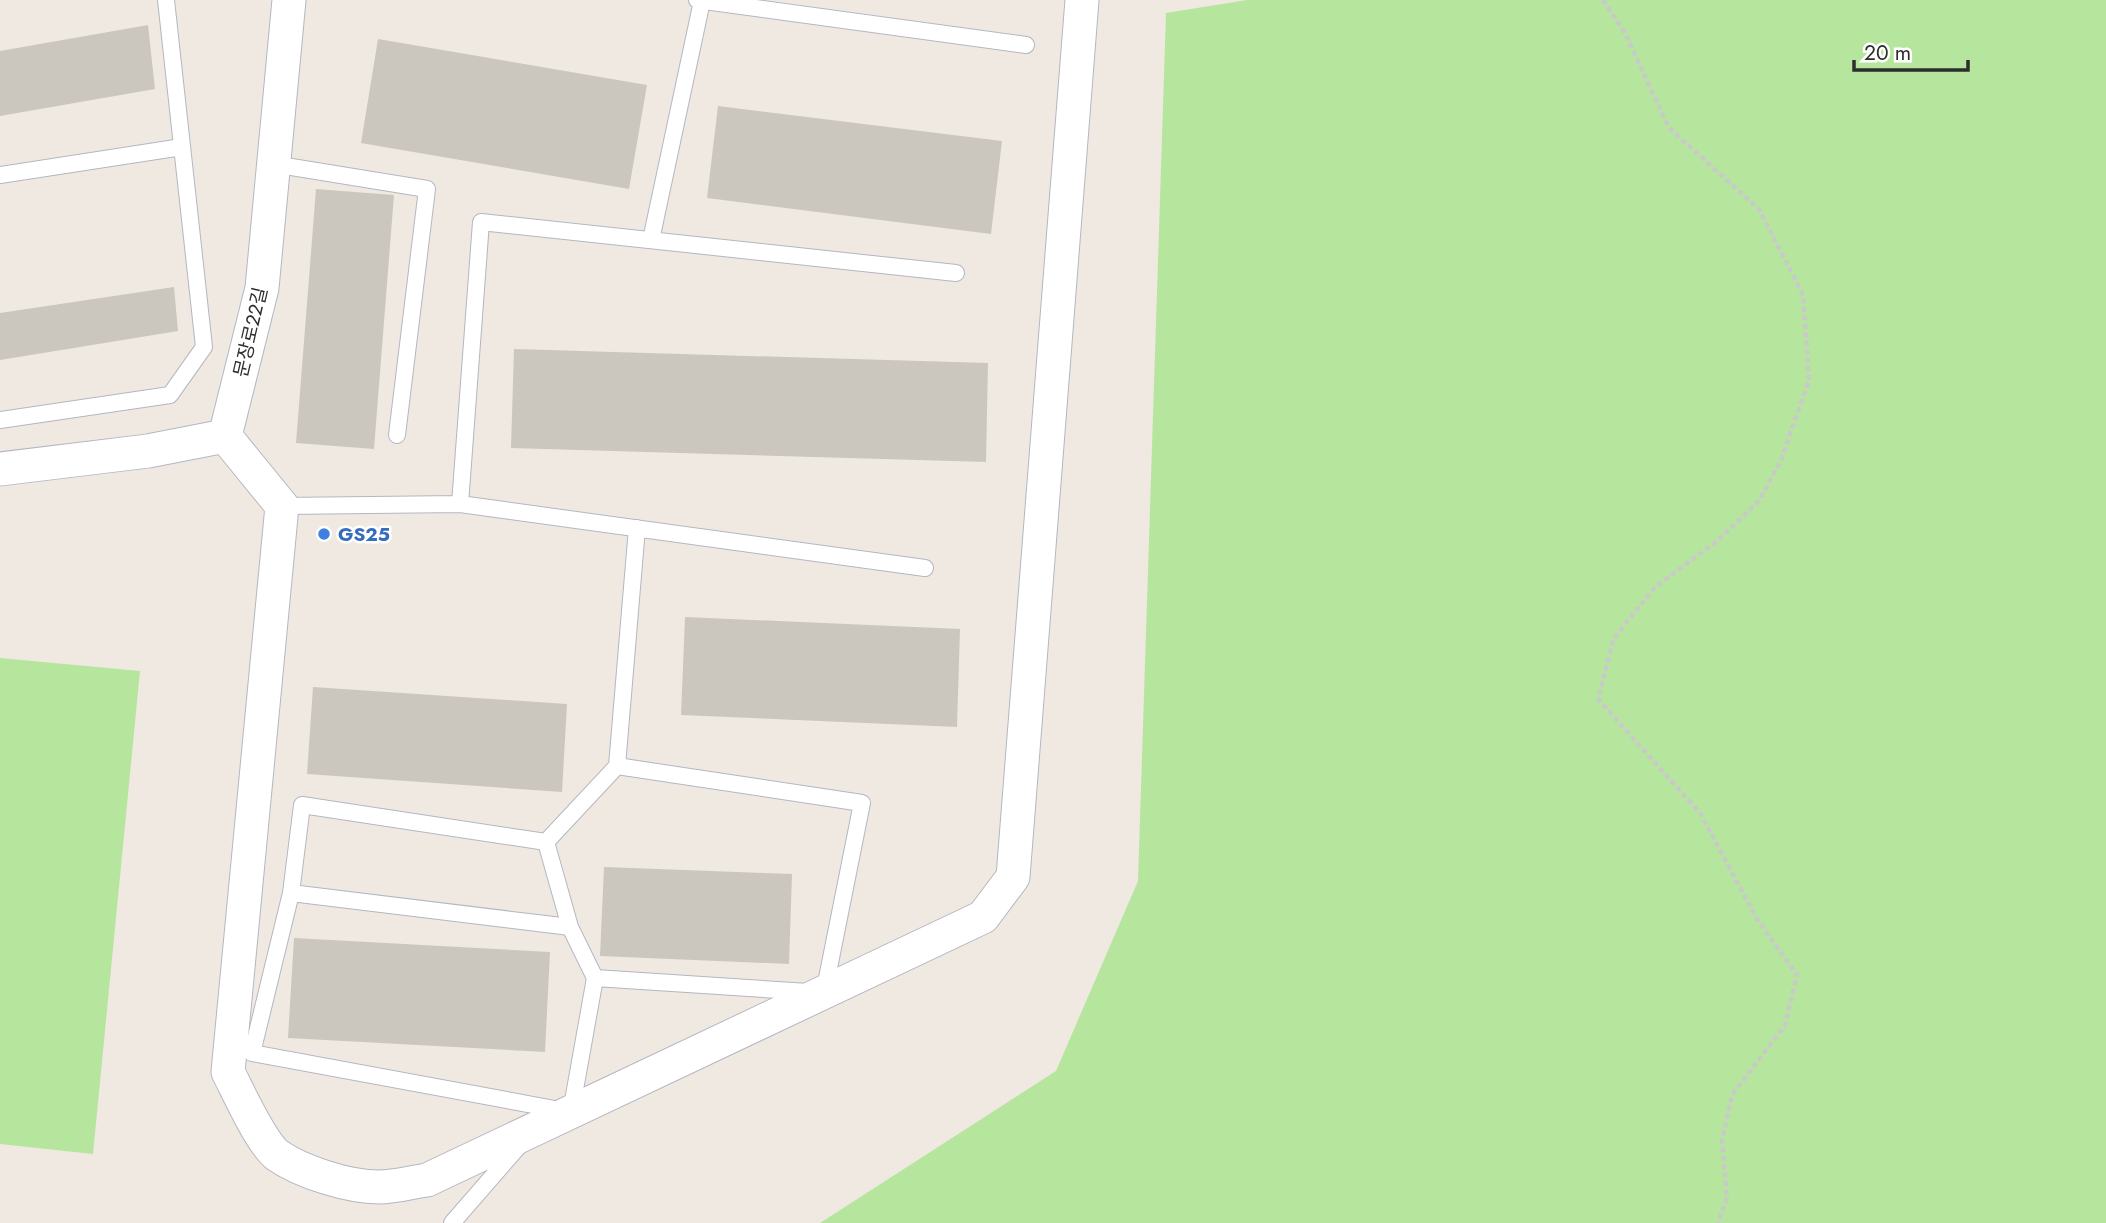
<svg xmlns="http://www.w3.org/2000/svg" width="2106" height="1223" viewBox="0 0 2106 1223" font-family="Jost,'Noto Sans KR',sans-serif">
<rect width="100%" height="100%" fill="#efe9e1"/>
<!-- green -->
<path fill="#b6e59e" d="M1247 0H2106V1223H820L1056 1071 1138 881 1166 13Z
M0 658 140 671 93 1154 0 1144Z"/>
<!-- building -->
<path fill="#cbc7bf" d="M148 25 155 89 0 116V51Z
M378 39 647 85 629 189 361 143Z
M718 106 1002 141 991 234 707 198Z
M316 189 394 195 374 449 296 443Z
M174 287 178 331 0 360V313Z
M514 349 988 363 986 462 511 448Z
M685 617 960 629 957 727 681 715Z
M313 687 567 704 562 792 307 774Z
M604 867 792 874 789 964 600 956Z
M294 938 550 952 545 1052 288 1038Z"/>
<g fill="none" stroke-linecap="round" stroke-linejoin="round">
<!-- lane casing -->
<g stroke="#b4b7c1" stroke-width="18">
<path id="lane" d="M697 0 1026 45
M273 164 427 189 397 435
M0 175 182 147
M651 240 702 1
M0 420 170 395 204 347 166 0
M460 504 481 222 956 273
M282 506 460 504 925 568
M546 842 570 927
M291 893 302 805 546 842 617 766
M595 978 570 927 291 893 252 1053 571 1112 595 978 824 993 862 803 617 766 637 528
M452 1223 519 1146"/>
</g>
<!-- street casing -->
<g stroke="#b4b7c1" stroke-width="35">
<path id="street" d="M225 436 282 506 228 1072C239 1093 260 1141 277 1155 301 1172 349 1187 379 1187 395 1187 412 1182 427 1180L983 917 1013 877 1082 0
M0 469 148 451 225 436 262 288 289 0"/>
</g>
<!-- path -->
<path stroke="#c9c9c9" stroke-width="4.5" stroke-dasharray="5 3.5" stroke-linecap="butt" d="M1603 0 1625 33 1669 128 1759 209 1803 295 1809 380 1781 460 1759 501 1716 542 1655 587 1614 638 1598 699 1700 813 1757 919 1797 975 1785 1025 1732 1095 1722 1140 1727 1198 1718 1223"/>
<!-- lane -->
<use href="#lane" stroke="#fff" stroke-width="16"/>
<!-- street -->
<use href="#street" stroke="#fff" stroke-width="33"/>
</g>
<!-- markers -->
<circle fill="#3f7fe0" stroke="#fff" stroke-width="2.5" cx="324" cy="534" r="7"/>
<g text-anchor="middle" stroke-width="5" stroke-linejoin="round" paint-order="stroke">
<!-- street labels -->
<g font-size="19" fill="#2e2e2e" stroke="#fff">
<text transform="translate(250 332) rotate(-77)" y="7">문장로22길</text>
</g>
<!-- shop labels -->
<g font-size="19" font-weight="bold" fill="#366cbe" stroke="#fff" text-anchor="start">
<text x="338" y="541">GS25</text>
</g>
</g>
<!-- scale -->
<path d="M1854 60v10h114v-10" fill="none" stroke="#2e2e2e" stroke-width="3.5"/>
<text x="1864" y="60" font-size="21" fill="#2e2e2e" stroke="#ffffff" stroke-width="5" paint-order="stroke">20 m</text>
</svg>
